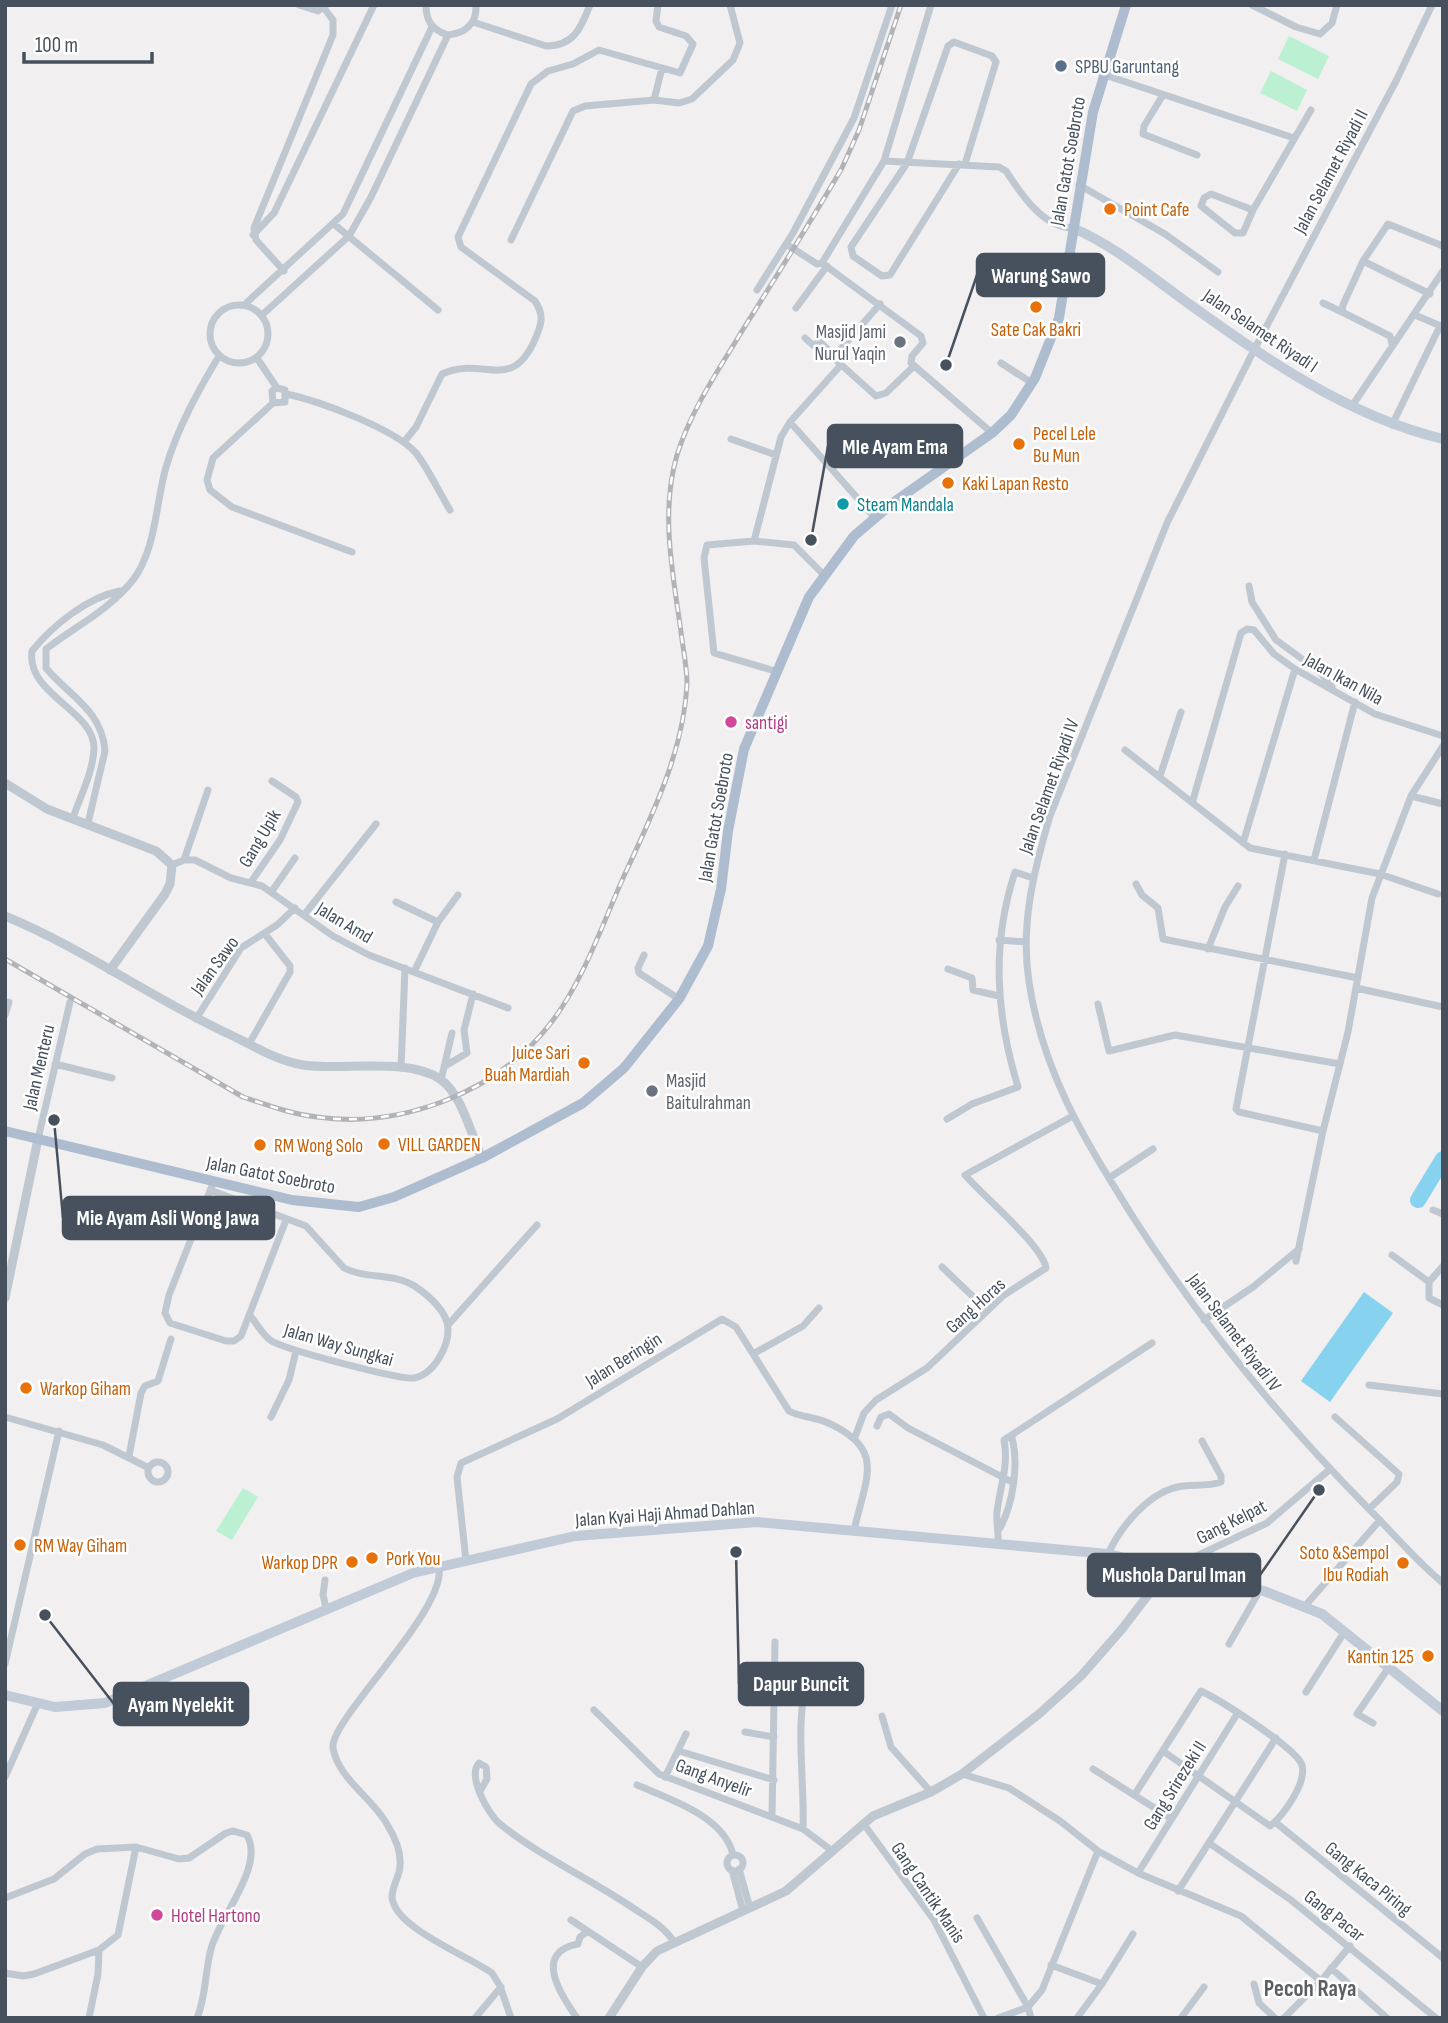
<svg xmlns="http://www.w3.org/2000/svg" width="1448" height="2023" viewBox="0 0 1448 2023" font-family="'Sofia Sans Condensed',sans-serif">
<rect width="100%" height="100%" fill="#f1efef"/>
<!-- green -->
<path fill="#bcf0d3" d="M1289 36 1329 56 1318 79 1278 59Z
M1271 71 1307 90 1297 111 1260 93Z
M243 1488 258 1497 232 1540 216 1531Z"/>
<!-- water -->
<path fill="#87d3ef" d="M1364 1292 1393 1313 1330 1402 1301 1381Z"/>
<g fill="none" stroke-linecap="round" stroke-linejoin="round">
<!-- river -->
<path stroke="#87d3ef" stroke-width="16" d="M1418 1200 1443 1159"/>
<!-- minor -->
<path stroke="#bfc8d1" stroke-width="7" d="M299 5 318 11 326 5
M426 5C426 21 432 30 448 35 465 33 477 24 476 5
M1252 5 1296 27 1320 34 1332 23 1337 5
M1432 5 1397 79 1254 350 1167 523 1050 816C1034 870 1020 925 1029 982 1043 1074 1085 1140 1133 1217 1202 1324 1279 1418 1368 1508 1393 1533 1416 1561 1443 1583
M473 22 546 46C574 46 581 28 590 5
M1102 74 1294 138
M1163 95 1144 126 1143 134 1197 155
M654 100 679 103 692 99 733 60 740 43 730 5
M884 161 999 167 1006 171C1021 194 1043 228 1073 228
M959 164 890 275 882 276 853 256 851 247 907 163 948 46 954 42 992 56 996 62 965 164
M1079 185 1165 234 1218 272
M1253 210 1211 194 1204 198 1201 206 1235 233H1243L1253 210 1311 110
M335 225 438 310
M253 235 274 213 374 5
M511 240 573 111 585 106 654 100 662 68
M786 244 817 264 822 263
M1363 261 1430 294
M822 263 884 161 931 5
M822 263 921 336 923 343 912 356 911 363 992 433
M284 271 256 240 254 228 333 35V20L324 8
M757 290 793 233 854 118 892 5
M1323 303 1342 312
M880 304 838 352 837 361 876 396 886 393 914 366
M244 305 343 214 432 27
M210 334a29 29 0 1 1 58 0a29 29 0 1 1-58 0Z
M796 308 827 266
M262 315 349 236 371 197 448 35
M1415 315 1443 327
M805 338 814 346 819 341 836 357
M1392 344 1390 336 1342 312 1343 305 1363 261 1388 224 1443 246
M257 358 277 388
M1001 363 1032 383
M287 394C319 401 395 429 416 453 429 470 439 492 450 510
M273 403 272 391 277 388 285 390V402L273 403 213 458 207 480 210 490 232 507 352 552
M1352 406 1443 271
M790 422 875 518
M1392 425 1440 326
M731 439 776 455
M404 442 416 427 442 374C483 355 512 395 536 337 542 323 544 315 535 301L461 247 458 237 531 84 548 71 573 64 599 50 680 73 693 44 686 36 659 27 656 21 658 5
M754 541 781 437 790 422 840 366
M1249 586 1252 602 1276 640 1320 672 1332 687
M775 671 714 653 704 558 707 545 754 541 794 545 823 574
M1125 750 1250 848 1380 874 1438 894
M1160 776 1181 712
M1411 796 1443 804
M1193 800 1241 633 1247 629 1254 630 1274 654 1295 669 1375 714 1443 736
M73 818C80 797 93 772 94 749 95 710 26 695 32 651 53 625 88 597 120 591
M88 823 105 751C102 710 69 696 46 668V649C76 626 109 610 133 580 156 550 156 502 166 467 178 427 198 391 219 356
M1243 843 1295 669
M1285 854 1236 1109 1239 1112 1323 1131
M184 860 208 790
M1314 860 1355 702
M172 865 184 860H195L231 878 262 886 333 936 369 955 508 1008
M251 882 280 840 298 802 296 797 272 781
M1136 884 1142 895 1158 908 1163 939 1358 978
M272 891 295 858
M396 902 438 922 414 972
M304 915 376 824
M438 922 458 895
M999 940 1026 942
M1208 949 1225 907 1238 886
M644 955 638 968 639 973 679 999
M948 969 972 978 973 990 999 996
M1356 988 1443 1007
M1098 1004 1109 1051 1175 1035 1340 1064
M5 1015 9 1002
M196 1019 241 948 277 925 295 908
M249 1044 290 972V966L265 934
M55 1064 112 1078
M445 1066 467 1053 464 1030 473 994
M401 1068 405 968
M441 1080 452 1033
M947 1119 972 1104 1018 1087C996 1015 991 945 1015 872L1033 878
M38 1139 70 1002
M1109 1178 1153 1149
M212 1186 169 1295 165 1313 170 1323 226 1341H234L241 1336 286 1220
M210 1190 306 1226 344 1268C367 1280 394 1272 416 1287 429 1296 442 1307 447 1322 452 1342 435 1374 414 1378 400 1380 282 1349 270 1340 262 1334 256 1323 250 1315
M1433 1210 1443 1214
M1392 1255 1429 1282V1298L1443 1305
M1296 1261 1323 1131 1348 1032 1372 898 1411 796 1443 746
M942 1267 987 1310
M1429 1282 1443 1266
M1204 1320 1253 1287 1299 1249
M448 1325 537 1225
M753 1354 803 1326 819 1308
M1369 1385 1443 1394
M5 1417 103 1445 149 1468
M271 1417 289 1380 296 1351
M1335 1417 1399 1474 1397 1482 1369 1509
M877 1426 881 1417 889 1414 908 1428 1012 1482
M855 1437 864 1413 876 1400 927 1368 1004 1295 1046 1268C1043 1246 983 1196 965 1175L1071 1117
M129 1456 141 1393 145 1386 158 1381 171 1339
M148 1472a10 10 0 1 1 20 0a10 10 0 1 1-20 0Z
M1000 1528C1013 1504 1019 1464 1012 1438
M998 1545C999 1533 996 1523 997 1512 1000 1486 1009 1466 1004 1440L1152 1343
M1108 1554C1121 1526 1150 1490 1183 1486 1197 1484 1206 1487 1221 1482V1476L1202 1441
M466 1561 457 1477 461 1463 557 1419 722 1319 736 1327 789 1411C800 1417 814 1417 826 1422 888 1449 865 1478 854 1531
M439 1567C447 1611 329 1720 333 1748 338 1779 374 1799 388 1826 396 1839 403 1856 399 1872 397 1880 392 1888 392 1897 394 1928 469 1956 492 1973L500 1986 511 2018
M1180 1573 1188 1560 1267 1523 1329 1470
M325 1580 323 1595 326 1608
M1305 1606 1380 1520
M1229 1644 1260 1590
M5 1664 59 1431
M1306 1692 1345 1631
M594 1710 659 1774 803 1829 831 1850
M882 1716 891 1747 931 1792
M1373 1723 1357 1714 1389 1667
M745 1732 774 1737
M679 1751 774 1780
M1093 1769 1172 1819
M962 1774 1009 1788 1060 1821 1098 1851 1138 1873 1241 1916 1321 1981 1350 1946
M5 1777 38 1703
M665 1777 686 1734
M637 1785C670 1799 725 1817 733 1855
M480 1791 487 1779 486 1767 479 1763C467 1776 488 1814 500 1824 538 1855 592 1880 633 1908 648 1918 664 1926 674 1942
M1135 1794 1201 1691C1220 1700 1296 1748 1302 1765 1307 1783 1283 1816 1270 1826L1163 1751
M772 1816 775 1642
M1275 1822 1443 1958
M863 1823 934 1920 984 2018
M803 1829C805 1781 794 1721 808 1678
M1209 1843 1291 1900 1436 2018
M727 1863a8 8 0 1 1 16 0a8 8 0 1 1-16 0Z
M739 1869 750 1908
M732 1870 743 1911
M1138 1873 1237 1714
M1178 1891 1276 1738
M5 1898 54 1879 85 1854 97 1849 136 1847 179 1859 189 1858 226 1833 233 1831 247 1835C265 1867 219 1917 211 1949 205 1971 206 1997 197 2018
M977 1918 1028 2007 1031 2018
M571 1920 642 1967
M1051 1965 1102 1984 1077 2018
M1331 1968 1387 2018
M5 1973 23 1976 34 1974 99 1950 118 1935 136 1847
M1102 1984 1133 1934
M1254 1984 1259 2003 1275 2018
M89 2018 98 1974 99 1950
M475 2018 501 1987
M577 2018C560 1994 533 1952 578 1944L580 1937 588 1931
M998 2018 1028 2007 1042 1990 1098 1851
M1181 2018 1204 1987
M1284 2018 1321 1981"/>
<!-- tertiary -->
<path stroke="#bfc8d1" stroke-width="9" d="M5 783 47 809 156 851 172 865 170 884 165 894 110 970
M5 916C85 949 156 1001 235 1037 257 1048 279 1061 303 1065 342 1071 407 1057 440 1079 462 1094 471 1135 482 1158
M5 1298 38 1139
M609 2018 642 1967 657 1951 786 1891 873 1816 931 1792 962 1774 1039 1714 1081 1676 1122 1629 1168 1569"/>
<!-- secondary -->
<path stroke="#c1cbd8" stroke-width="10" d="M1073 228C1113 245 1149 275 1185 301 1265 358 1346 416 1443 439
M5 1695 55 1707 105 1703 413 1573 575 1536 757 1522 1108 1554 1264 1591 1322 1614 1443 1711"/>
<!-- primary -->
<path stroke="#adbccf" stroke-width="10" d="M5 1131 292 1200 359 1207 394 1197 482 1158 583 1103 624 1068 679 999 708 946 721 889 728 831 744 749 809 597 854 536 894 502 992 433 1011 415 1035 378 1059 318 1093 112 1126 5"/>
<!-- rail casing -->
<g stroke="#b1b3b9" stroke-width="5">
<path id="rail" d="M5 959 243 1097C267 1105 291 1114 317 1117 401 1129 498 1092 550 1024 583 982 602 925 624 876 652 815 684 751 687 683 687 667 683 649 681 632 673 574 660 513 677 455 691 410 718 371 742 331 776 277 810 223 842 168L859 130 901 5"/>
</g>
<!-- rail -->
<use href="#rail" stroke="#fff" stroke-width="2.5" stroke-dasharray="8" stroke-linecap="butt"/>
</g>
<!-- markers -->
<circle fill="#5c6f8a" stroke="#fff" stroke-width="2.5" cx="1061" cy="66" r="7"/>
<g fill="#e8710a" stroke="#fff" stroke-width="2.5">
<circle cx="1110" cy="209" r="7"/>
<circle cx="1036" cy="307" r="7"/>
<circle cx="1019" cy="444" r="7"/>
<circle cx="948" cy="483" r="7"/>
<circle cx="584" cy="1063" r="7"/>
<circle cx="384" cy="1144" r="7"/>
<circle cx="260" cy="1145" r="7"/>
<circle cx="26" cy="1388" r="7"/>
<circle cx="20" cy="1545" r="7"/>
<circle cx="372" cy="1558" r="7"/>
<circle cx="352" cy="1562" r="7"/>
<circle cx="1403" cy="1563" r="7"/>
<circle cx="1428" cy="1656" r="7"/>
</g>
<g fill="#6b7280" stroke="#fff" stroke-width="2.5">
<circle cx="900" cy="342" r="7"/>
<circle cx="652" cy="1091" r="7"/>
</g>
<circle fill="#0f9aa8" stroke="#fff" stroke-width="2.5" cx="843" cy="504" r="7"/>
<g fill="#d1479c" stroke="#fff" stroke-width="2.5">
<circle cx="731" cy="722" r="7"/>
<circle cx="157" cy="1915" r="7"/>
</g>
<g text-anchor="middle" stroke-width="5" stroke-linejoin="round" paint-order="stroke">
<!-- service labels -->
<g font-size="19" fill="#4e5e75" stroke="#fff" text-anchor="start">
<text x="1075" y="73">SPBU Garuntang</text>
</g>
<!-- street labels -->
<g font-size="19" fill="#46515d" stroke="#fff">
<text transform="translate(1067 161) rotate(-80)" y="7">Jalan Gatot Soebroto</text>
<text transform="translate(1330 171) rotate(-62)" y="7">Jalan Selamet Riyadi II</text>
<text transform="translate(1261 330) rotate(34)" y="7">Jalan Selamet Riyadi I</text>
<text transform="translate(1344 678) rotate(29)" y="7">Jalan Ikan Nila</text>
<text transform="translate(1048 786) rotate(-70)" y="7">Jalan Selamet Riyadi IV</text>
<text transform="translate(715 817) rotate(-80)" y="7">Jalan Gatot Soebroto</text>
<text transform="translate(259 838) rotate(-59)" y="7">Gang Upik</text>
<text transform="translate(345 922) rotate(31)" y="7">Jalan Amd</text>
<text transform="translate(214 965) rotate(-54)" y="7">Jalan Sawo</text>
<text transform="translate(38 1067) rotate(-77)" y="7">Jalan Menteru</text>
<text transform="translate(271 1174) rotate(11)" y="7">Jalan Gatot Soebroto</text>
<text transform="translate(975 1305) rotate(-42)" y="7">Gang Horas</text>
<text transform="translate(1235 1332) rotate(53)" y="7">Jalan Selamet Riyadi IV</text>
<text transform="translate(339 1344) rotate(16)" y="7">Jalan Way Sungkai</text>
<text transform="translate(623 1359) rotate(-32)" y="7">Jalan Beringin</text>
<text transform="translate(665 1513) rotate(-4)" y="7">Jalan Kyai Haji Ahmad Dahlan</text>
<text transform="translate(1231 1521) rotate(-27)" y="7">Gang Kelpat</text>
<text transform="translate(714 1777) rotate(20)" y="7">Gang Anyelir</text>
<text transform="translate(1174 1785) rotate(-58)" y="7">Gang Srirezeki II</text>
<text transform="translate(1369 1878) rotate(39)" y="7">Gang Kaca Piring</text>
<text transform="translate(929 1892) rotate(56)" y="7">Gang Cantik Manis</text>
<text transform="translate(1335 1915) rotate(38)" y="7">Gang Pacar</text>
</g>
<!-- food labels -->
<g font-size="19" fill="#c56008" stroke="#fff" text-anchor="start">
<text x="1124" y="216">Point Cafe</text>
<text x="1036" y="336" text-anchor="middle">Sate Cak Bakri</text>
<text x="1033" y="440">Pecel Lele<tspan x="1033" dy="22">Bu Mun</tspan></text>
<text x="962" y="490">Kaki Lapan Resto</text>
<text x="570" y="1059" text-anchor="end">Juice Sari<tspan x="570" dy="22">Buah Mardiah</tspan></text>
<text x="398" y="1151">VILL GARDEN</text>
<text x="274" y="1152">RM Wong Solo</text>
<text x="40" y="1395">Warkop Giham</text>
<text x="34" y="1552">RM Way Giham</text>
<text x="1389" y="1559" text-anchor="end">Soto &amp;Sempol<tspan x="1389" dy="22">Ibu Rodiah</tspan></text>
<text x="386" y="1565">Pork You</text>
<text x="338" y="1569" text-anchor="end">Warkop DPR</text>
<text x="1414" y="1663" text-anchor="end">Kantin 125</text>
</g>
<!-- worship labels -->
<g font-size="19" fill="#5b616d" stroke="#fff" text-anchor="end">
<text x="886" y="338">Masjid Jami<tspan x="886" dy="22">Nurul Yaqin</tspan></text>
<text x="666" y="1087" text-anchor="start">Masjid<tspan x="666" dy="22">Baitulrahman</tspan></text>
</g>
<!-- culture labels -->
<g font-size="19" fill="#0d838f" stroke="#fff" text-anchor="start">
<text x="857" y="511">Steam Mandala</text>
</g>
<!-- hotel labels -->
<g font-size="19" fill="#b23c85" stroke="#fff" text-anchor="start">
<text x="745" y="729">santigi</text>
<text x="171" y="1922">Hotel Hartono</text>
</g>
<!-- quarter labels -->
<g font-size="23" font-weight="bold" fill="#5b5f64" stroke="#fff">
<text x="1310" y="1996">Pecoh Raya</text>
</g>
</g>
<!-- callouts -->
<path fill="none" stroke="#46515d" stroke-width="2.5" d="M946 365L977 275M811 540L828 446M54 1120L63 1218M1319 1490L1260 1575M736 1552L739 1684M45 1615L114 1704"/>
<g fill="#46515d" stroke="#fff" stroke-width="2.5">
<circle cx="946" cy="365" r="7"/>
<circle cx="811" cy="540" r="7"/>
<circle cx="54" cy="1120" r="7"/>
<circle cx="1319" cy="1490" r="7"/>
<circle cx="736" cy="1552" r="7"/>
<circle cx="45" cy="1615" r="7"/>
</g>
<g fill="#46515d" stroke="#46515d" stroke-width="2.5">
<rect x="977" y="254" width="127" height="42" rx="7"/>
<rect x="828" y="425" width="134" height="42" rx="7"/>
<rect x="63" y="1197" width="211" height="42" rx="7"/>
<rect x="1088" y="1554" width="172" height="42" rx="7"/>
<rect x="739" y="1663" width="124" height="42" rx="7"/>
<rect x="114" y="1683" width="134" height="42" rx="7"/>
</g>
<g font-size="21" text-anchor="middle" font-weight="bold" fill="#fff">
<text x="1041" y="283">Warung Sawo</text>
<text x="895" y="454">MIe Ayam Ema</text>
<text x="168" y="1225">Mie Ayam Asli Wong Jawa</text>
<text x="1174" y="1582">Mushola Darul Iman</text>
<text x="801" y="1691">Dapur Buncit</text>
<text x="181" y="1712">Ayam Nyelekit</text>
</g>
<!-- border -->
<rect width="1448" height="2023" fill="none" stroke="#46515d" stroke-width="14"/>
<!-- scale -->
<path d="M24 52v10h128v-10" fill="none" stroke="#46515d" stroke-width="3.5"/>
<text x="35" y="52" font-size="21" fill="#46515d" stroke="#ffffff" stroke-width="5" paint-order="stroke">100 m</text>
</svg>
